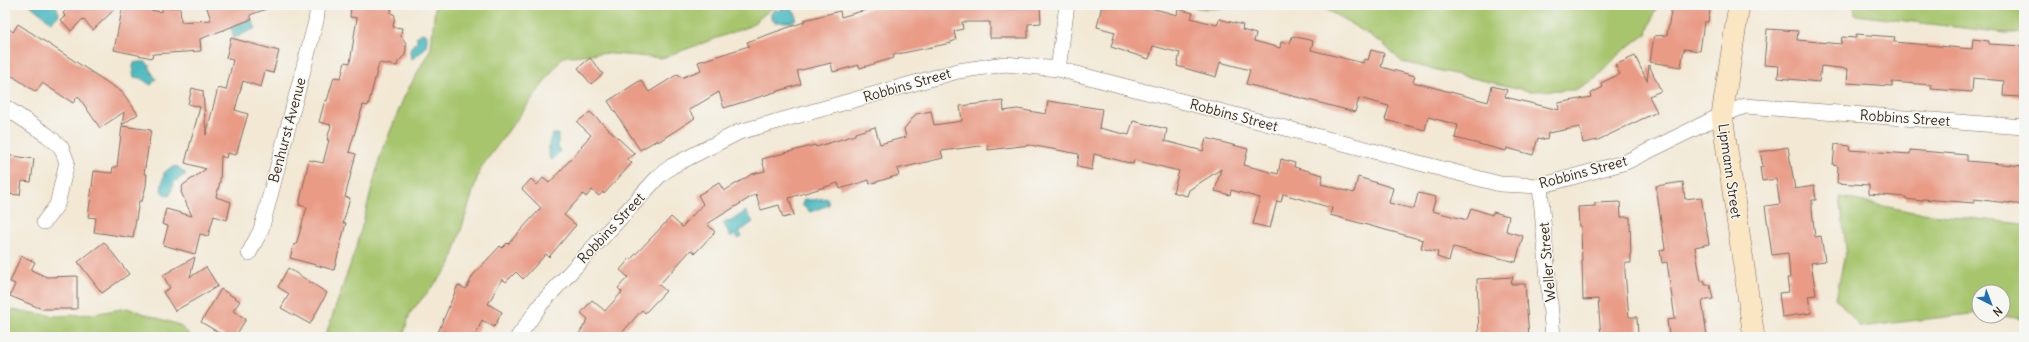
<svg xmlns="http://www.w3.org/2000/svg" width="2029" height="342" viewBox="0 0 2029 342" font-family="Delius,sans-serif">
<rect width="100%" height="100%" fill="#f6f6f2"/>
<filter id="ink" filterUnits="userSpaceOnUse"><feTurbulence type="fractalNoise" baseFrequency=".025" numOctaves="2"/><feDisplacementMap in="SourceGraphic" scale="8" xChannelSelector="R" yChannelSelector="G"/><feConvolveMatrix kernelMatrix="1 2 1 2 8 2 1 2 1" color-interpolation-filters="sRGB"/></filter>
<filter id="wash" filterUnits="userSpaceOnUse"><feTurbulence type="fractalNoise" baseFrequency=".012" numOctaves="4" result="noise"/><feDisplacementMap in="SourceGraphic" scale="16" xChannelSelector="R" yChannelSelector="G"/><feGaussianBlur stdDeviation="0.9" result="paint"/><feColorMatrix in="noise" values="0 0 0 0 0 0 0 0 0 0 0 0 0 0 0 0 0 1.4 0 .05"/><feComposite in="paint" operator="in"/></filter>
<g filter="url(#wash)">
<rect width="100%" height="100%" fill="#f2e8d4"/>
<!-- green -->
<path fill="#a6c56c" stroke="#707845" d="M435 5H776L750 26 662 58 600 53 563 57 480 169 450 266 410 313 403 337H325L357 245 380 157 404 97 431 48Z
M1184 5H1657L1647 33 1619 54 1595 79 1575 90 1529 91 1402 62 1381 42 1319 5 1205 9Z
M1854 5H2024V33H2005L1855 15Z
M1840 197 1913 212 2024 224V319L2001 316H2003V292H1979V313L1860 327 1836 298 1846 249Z
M127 308 179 325 192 337H10L5 335V309L56 316 93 314Z"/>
<!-- water -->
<path fill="#4bbac0" stroke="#43726f" d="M30 5H56L59 15 51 22Z
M787 6 796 14V19L792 22H775L771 19V14L774 9 779 11Z
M251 19 256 28 234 38 231 28Z
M422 33 427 35C428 49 422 52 412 59 408 51 410 47 417 41V36Z
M138 62H146L149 65 150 70 156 79 151 85 140 78 134 77 133 73 134 71 133 67 134 63Z
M553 134H558V146L560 151 552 160 550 159C548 151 548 141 553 134Z
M177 166 186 174 174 182 170 195 167 196 161 191 164 173 170 168Z
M827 198 829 205 810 212 802 205 804 199 812 200Z
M746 211 753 222 739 232 742 236 738 239 735 235 731 237 723 223 727 220 729 222Z"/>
<g id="blocks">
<!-- building -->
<path fill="#e99b86" d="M70 5H119L93 30 83 19 71 31 61 20 65 16 63 13 71 6Z
M123 5 162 12V8L180 7 181 22 211 20 206 5 274 6 250 15 252 19 200 39 201 51 153 54 152 58 114 50Z
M351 5H392L391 13 395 15 393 27 402 28 401 36 406 43V49L405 55 398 62 397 66 379 63 368 106 363 105 349 152 356 154 345 197 350 198 343 223H346L334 270 290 258 294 244 296 245 307 207 299 205 309 160 323 163 329 140H327L331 125 319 122 325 100 327 101 334 77 341 78 345 62 350 63 357 18 350 17Z
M883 5H1040L1041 23 1028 24V38H990V22H962L963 29 954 31 956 40 951 42V43L893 55 894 58 860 68 859 65 833 72 831 63 797 71 801 84 724 108 719 92 689 110 695 118 658 142 657 140 640 150 608 101 641 80 649 92 678 74 681 78 701 70 698 62 749 46 747 42 804 22V20L840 11 841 17Z
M1102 5H1140L1177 15 1178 9 1193 13 1191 18 1217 25 1219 19 1243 25 1242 30 1256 34 1254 41 1280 48 1281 42 1290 44 1292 36 1313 41 1311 50 1363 63 1364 59 1368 60 1371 50 1383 53 1384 54 1381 67 1415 76 1413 82 1488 102 1492 86 1507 90 1505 97 1559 110 1558 103 1591 97 1590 94 1603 87 1601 83 1620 74 1615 65 1635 56 1647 81 1649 65 1661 91 1649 96 1657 112 1598 140 1583 143 1580 127 1548 133 1547 140 1538 138 1533 155 1507 148 1506 151 1455 138 1458 125 1428 117 1425 130 1385 120 1389 106 1359 98 1355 112 1246 84 1250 70 1220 62 1216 77 1177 66 1180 53 1153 46 1149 59 1111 47 1115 32 1097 27Z
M1672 5H1711L1708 22H1704L1700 51 1684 49 1681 67 1650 62 1654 36 1667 35Z
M18 24 122 92 138 114 122 125 124 112 100 128 78 96 73 103 42 83 36 92 5 71V26L13 32Z
M1767 29 1798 31 1797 40 1841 44 1842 37 1856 38V34L1895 37 1894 42 1972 49 1973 39 1989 41V44L2024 46 2020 97 2003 96 2004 81 1973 78 1972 92 1931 89 1932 85 1892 82V86L1847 83 1848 69 1821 66 1819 82 1778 78 1779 66 1764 65Z
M231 38 279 51 273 73 265 71 261 87 243 81 235 110 248 114 236 155 227 153 226 158 221 156 220 182 216 197 231 202 227 220 214 216 208 236 200 234 195 254 163 245 168 226 162 224 166 209 192 216 181 192 183 185 206 169 185 163 200 107 188 104 192 88 203 91 206 135 218 88 226 90 233 60 226 58Z
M590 58 603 74 591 84 578 68Z
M1003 101 1004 111 1017 109 1046 114 1048 101 1102 109 1099 128 1129 135 1133 121 1167 129 1165 141 1203 151 1206 138 1248 149 1244 165 1278 174 1281 159 1295 163 1294 167 1323 175 1321 184 1354 193 1358 177 1393 188 1389 203 1414 209 1418 193 1436 197 1432 211 1467 220 1471 208 1492 215 1493 212 1509 216 1506 231 1523 236 1516 262 1453 247 1449 261 1437 257 1438 252 1421 248 1423 240 1330 215 1332 208 1283 194 1281 202 1277 201 1270 228 1253 224 1260 198 1231 190 1230 195 1215 191 1221 169 1189 190 1187 196 1173 192 1179 171 1134 160 1133 164 1094 154 1092 170 1077 167 1079 154 1030 145 988 150V145L941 151 943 158 897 169 899 175 870 184 869 180 840 189 838 183 789 198 794 215 783 218 779 205 761 210 756 194 707 224 715 232 695 253 691 250 659 285 666 291 645 313 642 310 618 337H577L588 319 581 313 592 300 605 311 622 292 618 288 628 277 620 270 630 258 631 259 671 217 682 227 703 204 698 195 719 183 724 191 752 174 765 171 762 159 815 145 816 147 855 135V133L875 127 880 144 906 137 904 129 916 114 931 111 934 125 962 121 960 106Z
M590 112 635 154 627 159 632 163 604 194 603 192 599 196 592 190 586 197 583 194 564 215 576 225 549 257 546 254 523 279 516 272 506 282 502 279 488 304 502 312 494 327 482 320 475 337H436L458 285 466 289 473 275 500 246 502 248 507 243 508 244 541 208 522 189 531 179 537 185 543 178 549 183 582 147 581 146 591 135 577 122Z
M122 126 151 130 144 174H147L146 186 142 201H139L133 238 94 232 96 218 88 217 94 171 112 173 113 167H117Z
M1835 144 1850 146 1849 150 1910 154V150L1967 155V161L2024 166V205L1974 199V203L1923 199 1922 201 1906 199V197L1869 194V185L1837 183 1838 166 1833 165Z
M1788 147 1795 189 1814 186 1816 200H1812V209L1815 237 1821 236 1825 261 1811 263 1816 295 1808 296 1811 313 1782 317 1779 293 1789 292 1787 278H1790L1788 253 1772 255 1765 206 1780 204 1776 179 1762 181 1760 167 1763 166 1760 152Z
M6 155 34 159 31 182 22 181 20 195 5 194Z
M1683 182 1685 199 1701 197 1709 244 1695 247 1701 281H1705V285H1710L1713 299 1702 301 1707 337 1669 336 1667 320 1675 319 1667 262 1662 263 1660 250 1665 249 1656 186Z
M1620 202 1621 217H1630L1631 263H1625V272L1629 317H1637L1638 335H1630V337H1601L1598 299 1583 300 1581 226H1579L1578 207 1595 206V203Z
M104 242 129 274 102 293 78 262Z
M21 256 35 262 31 270 47 277 77 276V309H42L10 296 15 284 10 282Z
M195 257 190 277 206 267 218 286 175 311 163 292 170 288 163 275Z
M288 268 327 293 310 324 281 308 289 294 278 287Z
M1513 277 1511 284H1525L1529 337H1479L1477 279Z
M221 289 240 301 233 311 246 319 235 337H226L201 322Z"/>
</g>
</g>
<g filter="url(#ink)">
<use href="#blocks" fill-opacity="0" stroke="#7b6c5e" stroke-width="1"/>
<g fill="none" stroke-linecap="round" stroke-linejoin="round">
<!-- street casing -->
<g stroke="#7b6c5e" stroke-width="16">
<path id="street" d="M1058 69 1067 5
M5 107 47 135 61 147 67 162 57 205 44 222
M1540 186 1553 337
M249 253 261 230 316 21 318 5
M518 337 541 304 659 176 672 166 739 132 958 71 1005 64 1058 69 1500 184 1540 186 1626 162 1722 115 1745 106 2024 127"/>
</g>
<!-- secondary casing -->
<g stroke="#7b6c5e" stroke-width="22">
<path id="secondary" d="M1739 5 1722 115 1754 337"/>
</g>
<!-- street -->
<use href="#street" stroke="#fff" stroke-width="15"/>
<!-- secondary -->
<use href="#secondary" stroke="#fbe6c4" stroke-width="21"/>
</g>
</g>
<g text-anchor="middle" stroke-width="3" stroke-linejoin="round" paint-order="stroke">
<!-- street labels -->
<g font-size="14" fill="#3b2a1e" stroke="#f6f6f2">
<text transform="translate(907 85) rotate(-16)" y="5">Robbins Street</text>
<text transform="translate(1234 115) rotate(15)" y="5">Robbins Street</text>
<text transform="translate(1905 118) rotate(4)" y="5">Robbins Street</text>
<text transform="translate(287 130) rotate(-75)" y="5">Benhurst Avenue</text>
<text transform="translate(1730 171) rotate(82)" y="5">Lipmann Street</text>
<text transform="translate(1583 172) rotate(-15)" y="5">Robbins Street</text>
<text transform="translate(611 228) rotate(-47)" y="5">Robbins Street</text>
<text transform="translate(1547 262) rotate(-95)" y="5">Weller Street</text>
</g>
</g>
<!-- margin -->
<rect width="2029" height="342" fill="none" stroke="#f6f6f2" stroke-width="20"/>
<!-- north arrow -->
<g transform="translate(1991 304) rotate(138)"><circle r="19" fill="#f6f6f2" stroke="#aba49d"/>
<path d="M0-3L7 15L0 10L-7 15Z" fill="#1f6fb2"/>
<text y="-6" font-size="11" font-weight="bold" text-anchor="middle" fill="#3b2a1e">N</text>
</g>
</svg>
